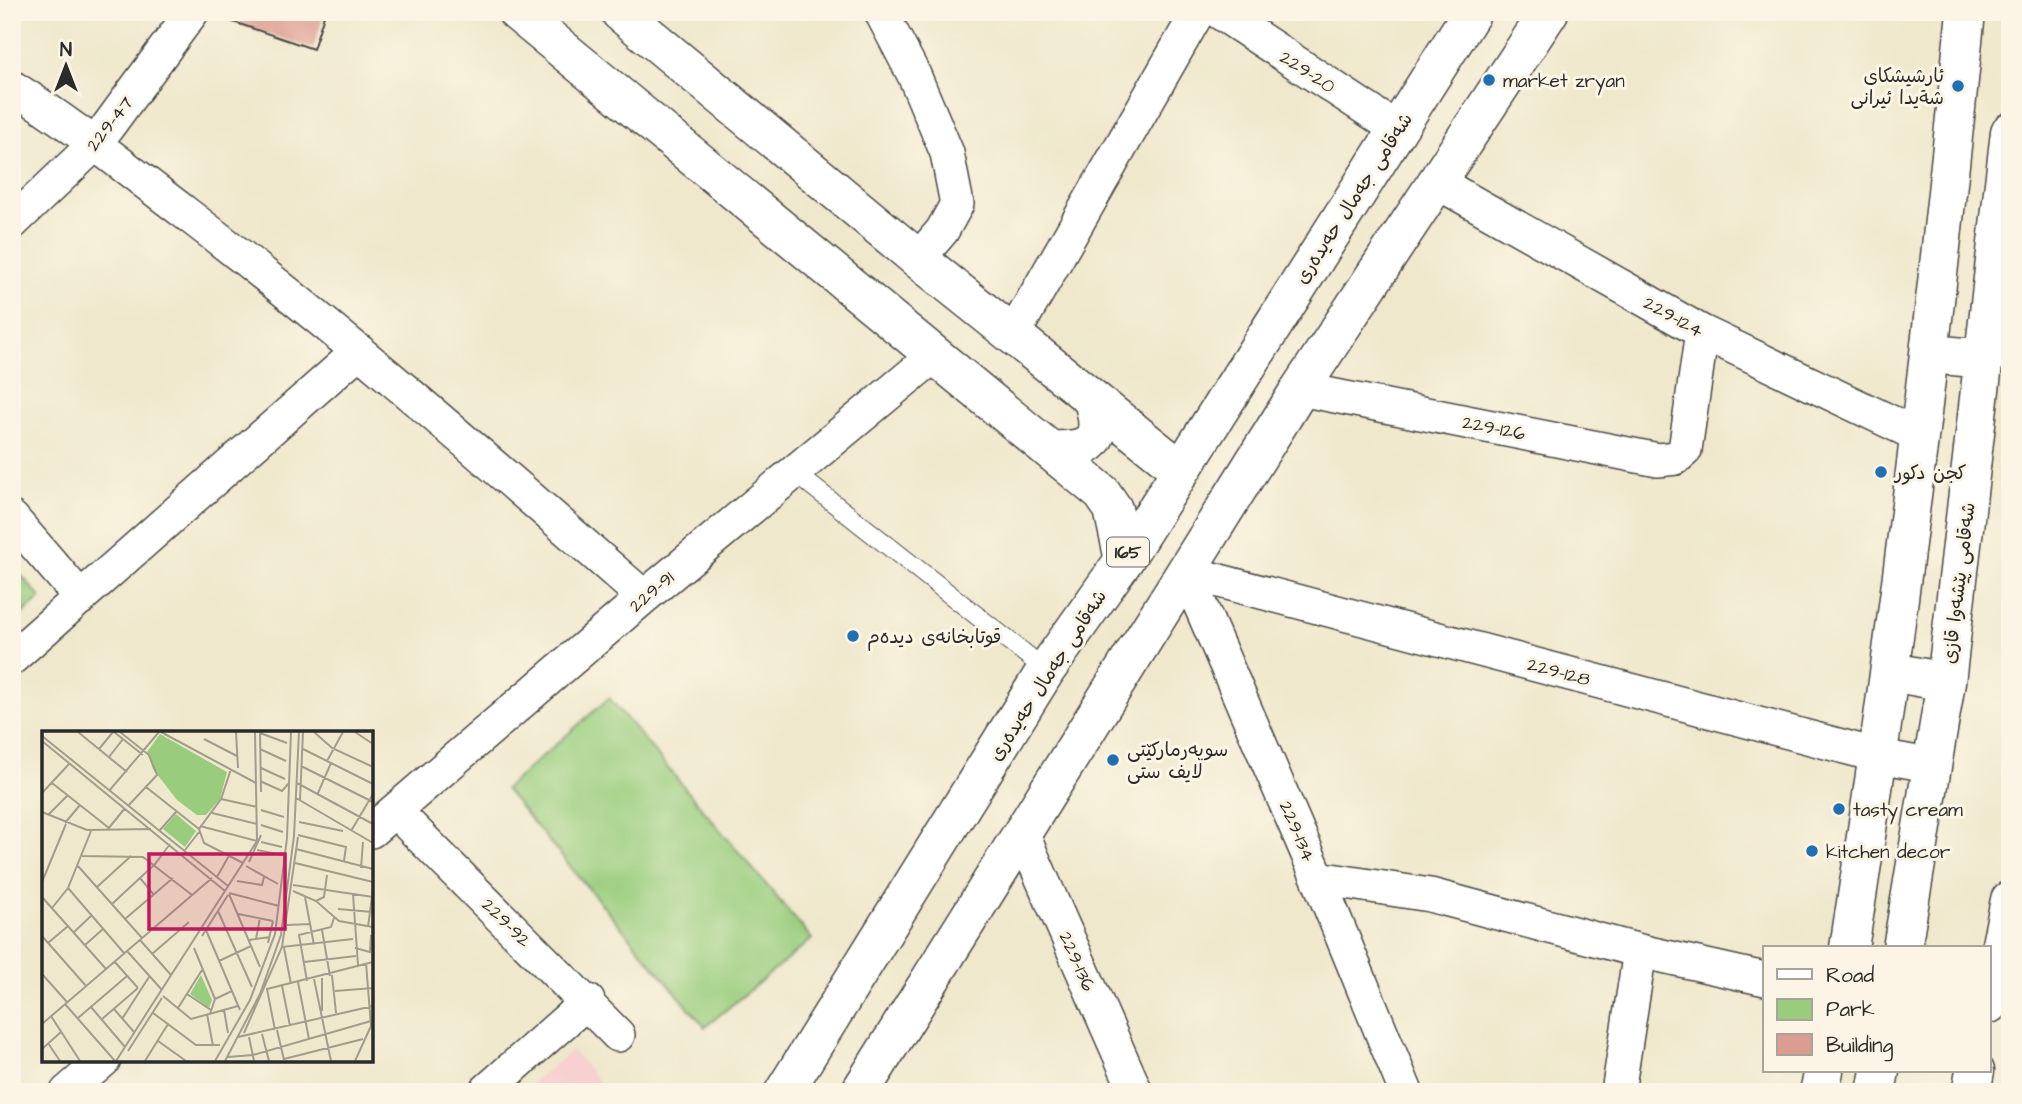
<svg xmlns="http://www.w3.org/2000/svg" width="2022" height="1104" viewBox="0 0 2022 1104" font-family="'Architects Daughter','Playpen Sans Arabic',sans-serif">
<rect width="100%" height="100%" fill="#fcf5e5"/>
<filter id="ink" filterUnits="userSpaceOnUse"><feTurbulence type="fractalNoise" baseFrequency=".0143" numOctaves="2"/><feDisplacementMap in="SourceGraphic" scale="14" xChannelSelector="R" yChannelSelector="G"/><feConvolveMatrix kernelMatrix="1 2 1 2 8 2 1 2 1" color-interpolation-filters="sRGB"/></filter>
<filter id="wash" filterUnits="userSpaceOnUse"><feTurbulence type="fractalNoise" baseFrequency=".00686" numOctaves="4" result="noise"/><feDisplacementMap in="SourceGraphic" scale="28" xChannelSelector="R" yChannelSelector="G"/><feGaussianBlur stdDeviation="1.57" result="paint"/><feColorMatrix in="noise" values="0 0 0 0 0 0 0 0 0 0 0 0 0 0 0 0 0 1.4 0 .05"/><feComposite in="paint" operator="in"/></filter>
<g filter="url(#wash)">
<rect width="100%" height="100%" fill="#efe8cc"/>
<!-- built -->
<path fill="#f7d0cf" d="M572 1050 608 1092H521Z"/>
<!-- green -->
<path fill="#99cd7d" stroke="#627c54" stroke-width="2" d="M12 565 41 598 12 623Z
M609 698 812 939 705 1027 505 789Z"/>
<g id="blocks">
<!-- building -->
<path fill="#db9c91" d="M219 12H325L313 49 219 17Z"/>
</g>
</g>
<g filter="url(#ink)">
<use href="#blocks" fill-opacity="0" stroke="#484743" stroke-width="2"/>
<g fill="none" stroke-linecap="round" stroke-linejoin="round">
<!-- service casing -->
<g stroke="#484743" stroke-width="20">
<path id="service" d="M794 472 1046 670"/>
</g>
<!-- minor casing -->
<g stroke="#484743" stroke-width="36">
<path id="minor" d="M881 12 914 75 947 153 957 204 942 231 918 259
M1219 12 1397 129
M12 87C72 124 127 169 184 212 343 333 493 465 644 597
M1435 181 1702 332 1920 436
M12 223 95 144 192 12
M1013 335 1198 12
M1300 389 1658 460 1676 458 1685 450 1702 332
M12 518 81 598
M1186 572 1879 756 1934 766
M1186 572 1318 878 1406 1092
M12 658 359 351
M395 811 618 1035
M371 831 644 597 935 355
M1021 831 1136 1092
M1318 878 1430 895 1640 951 1765 979
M67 1092 104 1060
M485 1092 588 1001
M1618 1092 1640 951"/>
</g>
<!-- tertiary casing -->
<g stroke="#484743" stroke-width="41">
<path id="tertiary" d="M517 12 1102 493 1113 509 1124 560
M620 12 918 259 1180 469
M1051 450C1090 452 1106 441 1093 401
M1849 948C1898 637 1934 325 1966 12
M1819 1092 1824 1071"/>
</g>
<!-- primary casing -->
<g stroke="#484743" stroke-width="41">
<path id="primary" d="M784 1092 1046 670 1124 560 1472 12
M860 1092 1300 389 1549 12"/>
</g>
<!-- trunk casing -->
<g stroke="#484743" stroke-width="41">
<path id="trunk" d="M1931 354 1986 359
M1891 672 1946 682
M1902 948 1946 682 2010 132
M1989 1004 2010 900
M1876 1092 1880 1071
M1971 1092 1975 1071"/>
</g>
<!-- service -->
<use href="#service" stroke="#fff" stroke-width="18"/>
<!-- minor -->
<use href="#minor" stroke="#fff" stroke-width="33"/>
<!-- tertiary -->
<use href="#tertiary" stroke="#fff" stroke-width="38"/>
<!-- primary -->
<use href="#primary" stroke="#fff" stroke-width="38"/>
<!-- trunk -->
<use href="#trunk" stroke="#fff" stroke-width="38"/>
</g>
</g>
<!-- markers -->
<g fill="#1f6fb2" stroke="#fcf5e5" stroke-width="2.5">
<circle cx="1489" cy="80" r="7"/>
<circle cx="1958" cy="86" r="7"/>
<circle cx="1881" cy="472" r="7"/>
<circle cx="853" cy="636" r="7"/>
<circle cx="1113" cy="760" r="7"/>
<circle cx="1839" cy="809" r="7"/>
<circle cx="1812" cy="851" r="7"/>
</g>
<g text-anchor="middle" stroke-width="6" stroke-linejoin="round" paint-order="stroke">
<!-- shield labels -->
<rect fill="#fcf5e5" stroke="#6a6863" stroke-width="2" x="1107" y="537.5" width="42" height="29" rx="5"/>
<g font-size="18" font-weight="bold" fill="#2b2b2b">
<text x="1128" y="558">165</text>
</g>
<!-- street labels -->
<g font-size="19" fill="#2b2b2b" stroke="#fcf5e5">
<text transform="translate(1308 71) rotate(33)" y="7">229-20</text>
<text transform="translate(109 123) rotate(-52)" y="7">229-47</text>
<text transform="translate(1353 198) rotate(-57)" y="7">شەقامی جەمال حەیدەری</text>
<text transform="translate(1674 316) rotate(29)" y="7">229-124</text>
<text transform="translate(1494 427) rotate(11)" y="7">229-126</text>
<text transform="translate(1958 583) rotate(-83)" y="7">شەقامی پێشەوا قازی</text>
<text transform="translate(651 591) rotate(-40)" y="7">229-91</text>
<text transform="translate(1559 671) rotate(15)" y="7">229-128</text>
<text transform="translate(1047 675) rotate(-57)" y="7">شەقامی جەمال حەیدەری</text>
<text transform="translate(1298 831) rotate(67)" y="7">229-134</text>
<text transform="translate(507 922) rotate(45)" y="7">229-92</text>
<text transform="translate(1078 961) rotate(66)" y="7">229-136</text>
</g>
<!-- poi labels -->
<g font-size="19" fill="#2b2b2b" stroke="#fcf5e5" text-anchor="start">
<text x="1944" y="82" text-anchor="end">ئارشيشكاى<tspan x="1944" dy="22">شةيدا ئيرانى</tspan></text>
<text x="1503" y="87">market zryan</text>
<text x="1895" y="479">كجن دكور</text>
<text x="867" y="643">قوتابخانەی دیدەم</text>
<text x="1127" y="756">سوپەرمارکێتی<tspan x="1127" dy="22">لایف ستی</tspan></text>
<text x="1853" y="816">tasty cream</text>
<text x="1826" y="858">kitchen decor</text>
</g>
</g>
<!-- overview -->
<g transform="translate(42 731)">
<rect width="331" height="331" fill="#efe8cc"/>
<path d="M118 3 185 41 178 68 164 84H155L135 69 111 38 105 21ZM134 83 154 100 143 116 121 98ZM159 244 170 269 167 277 148 263Z" fill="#99cd7d"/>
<path fill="none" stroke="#a19c8c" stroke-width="2" d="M36 1 85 41M72 1 101 24M78 1 107 24 115 44 86 75M119 1 214 52M194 1 196 37M218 1 219 61M272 1 290 17 331 36M313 1 331 13M218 2 245 12M0 5 186 155M162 8 195 25M0 10 183 160M57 18 71 1M218 18 244 30M261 18 331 53M67 26 81 8M285 30 301 1M259 35 331 71M219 37 243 48M189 38 179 68 157 98 162 112 201 132M218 50 240 60 247 52M10 52 67 97M255 52 331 93M104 56 157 98M67 60 117 1M0 62 28 32M276 62 289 32M254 67 331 112M179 68 215 76M258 69 261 1M219 79 242 86M0 81 45 99 109 98M170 82 215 93M6 84 26 64M257 91 301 100M23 92 38 74M219 94 241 101M158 95 215 110M66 98 83 77M118 99 134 81M309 100 331 63M256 104 304 116 302 130M219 111 240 116M254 118 331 138M143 119 157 101M215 119 240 124M40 125 101 126 150 164M207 131 219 104M253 132 331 151M36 135 100 207M204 135 236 153M319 137 321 111M175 146 188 123M98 147 112 164M195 150 220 154 222 146M0 151 24 93M251 154 331 166M55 156 89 125M26 157 82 222M251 160 274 170 297 190 331 196M187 162 237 175M187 163 218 236M311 163 316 234M0 166 64 238M263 166 272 214M274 170 282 166 285 144M70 173 113 133 128 113M10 177 26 157 49 100M296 178 330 181M176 180 210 256M196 183 231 190M83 188 131 147M245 194 269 193M326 196 331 158M164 199 198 279M280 199 288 245M32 201 49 185M0 205 44 255M160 205 186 164M214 208 218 187M98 209 129 244M207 209 228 206M6 212 26 195M226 212 231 190M43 214 61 198M240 216 311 208M152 217 173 268M242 217 249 253M313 217 328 221 329 204M85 220 120 259M110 223 147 191M72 230 96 257M177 230 209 215M262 231 314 225M0 243 25 271M290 244 294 282M280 247V280M272 248 289 330M265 250 257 204 289 196 292 187M256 251 267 308M240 255 248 295M293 260 331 257M145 263 169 279M121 265 149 288 196 275M23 273 73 330M49 276 83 316M136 277 160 239M72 278 92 301M182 279 186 302M111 282 154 314H178M165 283 171 315M168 283 173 268 190 260M9 285 38 330M36 287 85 245M60 288 96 257M80 288 107 246M0 293 170 147M233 299 225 258 331 231M235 299 242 329M202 302 240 216 256 106M220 303 227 330M196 306 331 275M207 306 212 330M116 310 144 330M6 312 18 330M0 318 19 301M86 320 120 267M186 326 211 324 329 290M242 328 321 308M74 330 215 110 213 1M103 330 126 293M173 330 208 269 233 203 245 107 249 1M183 330 218 263 239 204 252 105 257 1M313 330 329 295 324 232"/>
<path fill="#c2185b" fill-opacity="0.15" stroke="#c2185b" stroke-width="3.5" d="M107 123H243V198H107Z"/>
<rect width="331" height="331" fill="none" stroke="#2b2b2b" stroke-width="3.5"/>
</g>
<!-- margin -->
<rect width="2022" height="1104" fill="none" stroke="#fcf5e5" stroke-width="42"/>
<!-- legend -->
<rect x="1763" y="946" width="228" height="126" fill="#fcf5e5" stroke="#a8a49b" stroke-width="2"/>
<rect x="1777" y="969" width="35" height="10" fill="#ffffff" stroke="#a8a49b" stroke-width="2"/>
<text x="1826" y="982" font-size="21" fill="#2b2b2b">Road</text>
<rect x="1777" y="999" width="35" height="21" fill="#99cd7d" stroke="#a8a49b" stroke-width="2"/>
<text x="1826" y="1016" font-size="21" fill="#2b2b2b">Park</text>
<rect x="1777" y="1034" width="35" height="21" fill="#db9c91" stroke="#a8a49b" stroke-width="2"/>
<text x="1826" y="1052" font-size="21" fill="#2b2b2b">Building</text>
<!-- north arrow -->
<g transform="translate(66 66)" stroke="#fcf5e5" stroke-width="5" paint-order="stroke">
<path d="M0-5L12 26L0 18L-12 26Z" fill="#2b2b2b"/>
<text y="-10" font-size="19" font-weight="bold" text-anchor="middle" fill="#2b2b2b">N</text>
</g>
</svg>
